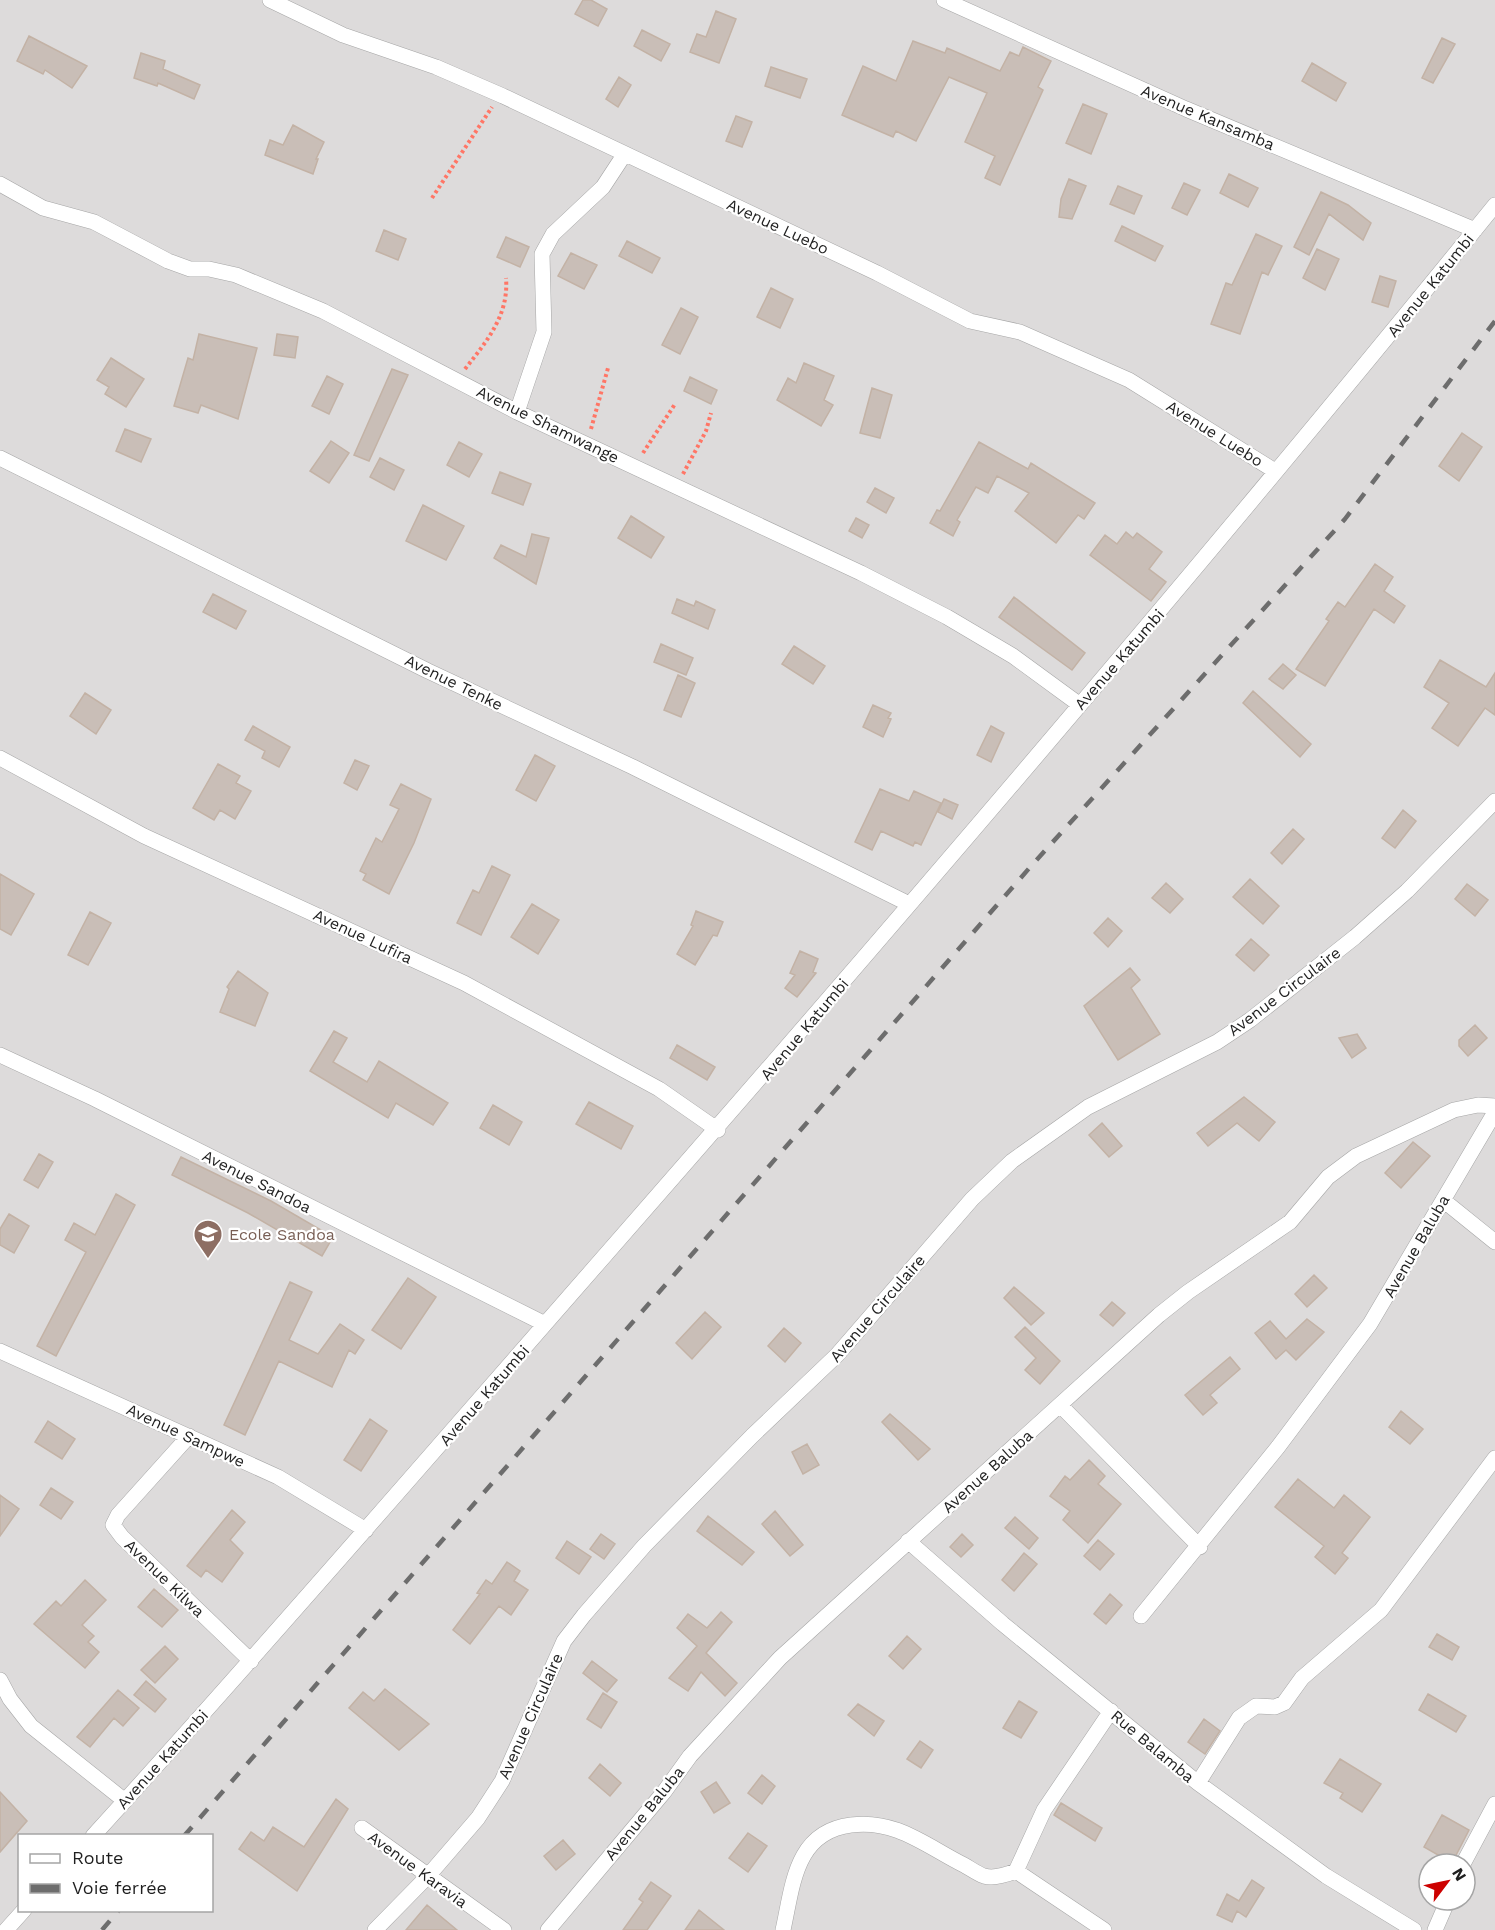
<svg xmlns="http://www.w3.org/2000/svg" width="1495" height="1930" viewBox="0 0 1495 1930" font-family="'Work Sans',sans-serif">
<rect width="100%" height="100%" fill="#f0ece4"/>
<!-- residential -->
<path fill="#dddbdb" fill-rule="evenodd" d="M0 0H1495V1930H0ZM20 1836H212V1910H20ZM1429 1864H1465V1900H1429Z"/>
<!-- building -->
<path fill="#c9beb7" stroke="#c3b2a5" stroke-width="1.5" d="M583 0H591L607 9 598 26 575 14Z
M716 11 736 19 719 63 690 52 697 34 706 37Z
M642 30 670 44 661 61 634 46Z
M29 36 87 66 72 88 45 70 43 74 17 61Z
M1442 38 1455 44 1433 83 1422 78Z
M913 41 945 53 947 48 1000 71 1010 52 1019 56 1023 47 1051 61 1038 87 1043 90 1000 185 985 178 995 156 965 142 987 93 949 77 916 141 896 131 893 137 842 115 863 66 896 81Z
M141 53 165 61 163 69 200 85 194 99 158 83 157 86 134 78Z
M1312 63 1346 83 1336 101 1302 81Z
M771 67 807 79 800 98 765 86Z
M619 77 631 85 618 107 606 99Z
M1083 104 1107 114 1091 154 1066 143Z
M736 116 752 122 742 147 726 141Z
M293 125 324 142 316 159H318L313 174 265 155 270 140 283 145Z
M1229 174 1258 188 1248 207 1220 193Z
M1069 179 1086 186 1072 219 1059 217 1061 199Z
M1184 183 1200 190 1187 215 1172 208Z
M1118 186 1142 196 1134 214 1110 204Z
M1321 192 1348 205 1371 223 1363 240 1329 214 1309 255 1294 247Z
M1122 226 1163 246 1155 261 1115 241Z
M384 230 406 239 398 260 376 251Z
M1256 234 1282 246 1268 275 1262 272 1240 334 1211 324 1226 283 1232 285Z
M506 237 529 247 520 267 497 257Z
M627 241 660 258 652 273 619 256Z
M1317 249 1339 259 1325 290 1303 278Z
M571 253 597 265 584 289 558 276Z
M1380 276 1396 281 1388 307 1372 302Z
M771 288 793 299 780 328 757 317Z
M681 308 698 317 680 354 662 345Z
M199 334 257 348 238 419 201 405 198 413 174 406 188 358 193 360Z
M277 334 298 337 295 358 274 355Z
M111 358 144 379 126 407 105 394 109 387 97 380Z
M804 363 834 376 824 400 833 405 821 426 777 400 788 378 796 383Z
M392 369 408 375 369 461 354 455Z
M327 376 343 384 329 414 312 406Z
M690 377 717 390 711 404 684 391Z
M872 388 892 395 880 438 860 433Z
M125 429 151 439 141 462 116 451Z
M1462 433 1482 447 1459 481 1439 466Z
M331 441 349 453 329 483 310 471Z
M459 442 482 454 469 477 447 465Z
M979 442 1028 469 1031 463 1095 503 1084 519 1078 515 1056 543 1015 511 1029 493 997 476 988 493 976 487 957 520 960 522 953 536 930 523 937 510 940 511Z
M380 458 404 470 394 490 370 477Z
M500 472 531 484 523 505 492 493Z
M875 488 894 498 886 513 867 502Z
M423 505 464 526 446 560 406 541Z
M631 516 664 537 651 558 618 538Z
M856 518 869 525 862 538 849 531Z
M1126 532 1133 538 1137 533 1162 552 1149 569 1166 582 1151 601 1090 555 1105 535 1117 544Z
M532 534 549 538 536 584 494 558 501 545 526 557Z
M1375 564 1393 577 1384 591 1405 606 1394 623 1374 609 1325 686 1296 669 1329 621 1326 619 1338 602 1345 607Z
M213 594 246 611 236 629 203 612Z
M1014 597 1085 653 1072 670 999 617Z
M677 599 694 606 696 601 715 610 708 629 672 613Z
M661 644 693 658 686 675 654 662Z
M794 646 825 666 813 684 782 664Z
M1440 660 1486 687 1495 673V715L1485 708 1458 746 1432 728 1449 703 1424 687Z
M1283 664 1296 675 1283 689 1269 679Z
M678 675 695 683 681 717 664 710Z
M1253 691 1311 744 1300 757 1243 703Z
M85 693 111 710 96 734 70 716Z
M873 705 891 713 888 718 891 719 883 737 863 727Z
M253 726 290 747 279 767 262 758 265 751 245 740Z
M991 726 1004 733 991 762 977 755Z
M535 755 555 766 536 801 516 790Z
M355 760 369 766 357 790 344 783Z
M218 764 240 776 236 783 251 791 235 819 220 810 214 820 193 808Z
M401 784 431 799 414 843 389 894 363 880 366 874 360 871 376 838 382 842 399 809 390 805Z
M880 789 909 801 914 791 941 803 921 845 915 842 913 846 881 831 872 850 855 842Z
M944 799 958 805 952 819 938 812Z
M1403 810 1416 821 1395 848 1382 838Z
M1293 829 1304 839 1282 864 1271 853Z
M492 866 510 875 481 935 457 923 473 890 479 893Z
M0 874 34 894 11 935 0 929Z
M1250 879 1279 906 1263 924 1233 897Z
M1166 883 1183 899 1170 913 1152 898Z
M1467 884 1488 900 1475 916 1455 899Z
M532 904 559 920 538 954 511 937Z
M696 911 723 922 717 936 713 935 695 965 677 954 693 926 691 925Z
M90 912 111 923 88 965 68 955Z
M1108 918 1122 931 1108 947 1094 933Z
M1251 939 1269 955 1254 971 1236 955Z
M800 951 818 959 813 972 816 973 797 997 785 988 795 975 790 973Z
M1130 968 1140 980 1131 988 1160 1034 1118 1060 1084 1006Z
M238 971 268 993 255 1026 220 1012 229 989 227 987Z
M1475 1025 1487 1038 1468 1056 1459 1046V1040Z
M334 1031 347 1038 333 1062 367 1082 379 1061 448 1103 433 1125 396 1103 388 1118 310 1071Z
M1357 1034 1366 1048 1352 1058 1339 1038Z
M677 1045 715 1067 707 1080 670 1058Z
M1244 1097 1275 1122 1259 1141 1237 1123 1208 1146 1197 1133Z
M589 1102 633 1126 621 1149 576 1124Z
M493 1105 522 1122 509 1145 480 1128Z
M1102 1123 1122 1146 1109 1157 1089 1135Z
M1413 1142 1430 1156 1401 1188 1385 1173Z
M39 1154 53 1162 38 1188 24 1180Z
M181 1157 271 1201 333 1237 322 1256 248 1213 172 1175Z
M116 1194 135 1205 56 1356 37 1346 86 1252 65 1240 74 1223 95 1235Z
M9 1214 29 1226 14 1253 0 1245V1229Z
M1314 1275 1327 1288 1307 1307 1295 1294Z
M408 1278 436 1297 401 1349 372 1330Z
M290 1282 312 1292 289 1340 318 1354 340 1324 364 1340 355 1354 349 1350 332 1387 279 1361 245 1435 224 1425Z
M1014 1287 1044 1313 1031 1325 1004 1298Z
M1112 1302 1125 1313 1113 1326 1100 1315Z
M705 1312 721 1327 692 1359 676 1343Z
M1307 1319 1324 1332 1296 1360 1286 1350 1276 1359 1255 1333 1270 1321 1286 1339Z
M1025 1327 1060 1361 1040 1384 1025 1370 1036 1358 1015 1337Z
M784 1328 801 1343 785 1362 768 1346Z
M1230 1357 1240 1369 1210 1395 1217 1403 1203 1415 1185 1395Z
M1401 1411 1423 1429 1410 1444 1389 1427Z
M890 1414 930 1449 918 1460 882 1422Z
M370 1419 387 1431 361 1471 344 1460Z
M48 1421 75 1439 62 1459 35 1442Z
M807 1444 819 1465 803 1474 792 1452Z
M1089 1460 1105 1476 1098 1484 1121 1504 1088 1543 1063 1520 1070 1511 1050 1496 1065 1476 1070 1480Z
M1298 1479 1334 1508 1344 1495 1370 1517 1342 1553 1348 1558 1335 1574 1315 1557 1324 1546 1275 1507Z
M51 1488 73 1502 61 1519 40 1505Z
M0 1495 19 1509 0 1536Z
M232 1510 245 1522 230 1540 243 1553 222 1582 206 1570 201 1577 187 1566Z
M775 1511 803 1545 790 1556 762 1524Z
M708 1516 754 1552 742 1565 697 1531Z
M1015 1517 1038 1538 1029 1549 1005 1528Z
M601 1534 615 1544 604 1559 590 1549Z
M962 1534 973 1545 961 1557 950 1547Z
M1098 1540 1114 1554 1100 1570 1084 1556Z
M567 1541 591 1557 579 1574 556 1558Z
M1024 1553 1037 1564 1014 1591 1002 1580Z
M507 1562 520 1571 514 1581 528 1590 511 1615 499 1606 470 1644 453 1630 480 1594 477 1593 486 1580 492 1584Z
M85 1580 106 1600 82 1625 94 1636 88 1642 99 1652 85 1668 34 1624 56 1601 61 1606Z
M154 1589 178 1610 162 1627 138 1607Z
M1110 1594 1122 1605 1106 1624 1094 1614Z
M721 1612 732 1622 706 1653 737 1683 725 1696 701 1672 688 1691 669 1678 697 1646 677 1628 688 1614 707 1628Z
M1437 1634 1459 1647 1452 1660 1429 1647Z
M907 1636 921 1649 903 1669 889 1656Z
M165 1646 178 1659 155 1683 141 1670Z
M592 1661 617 1680 607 1692 583 1673Z
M146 1681 166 1699 155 1712 134 1695Z
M385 1689 429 1724 399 1750 349 1708 363 1692 374 1701Z
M118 1690 139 1708 123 1726 114 1718 90 1747 77 1737Z
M603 1693 617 1702 601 1728 587 1719Z
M1428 1694 1466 1716 1456 1732 1419 1710Z
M1019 1701 1037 1712 1021 1738 1003 1728Z
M858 1704 884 1721 874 1736 848 1715Z
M1204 1719 1220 1731 1205 1754 1188 1742Z
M920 1741 933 1750 921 1768 907 1759Z
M1340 1759 1381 1784 1362 1812 1340 1798 1343 1793 1324 1783Z
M600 1764 621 1783 610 1796 589 1778Z
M762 1775 775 1786 762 1804 748 1793Z
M716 1782 730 1803 714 1813 701 1792Z
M0 1792 27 1821 0 1852Z
M336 1799 348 1809 297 1891 239 1849 251 1832 264 1841 273 1827 304 1847Z
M1061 1803 1102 1828 1095 1841 1054 1815Z
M1442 1815 1469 1830 1452 1863 1424 1847Z
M748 1833 767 1846 748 1872 729 1858Z
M563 1840 575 1854 556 1870 544 1856Z
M1252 1880 1264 1888 1246 1917 1237 1911 1232 1922 1217 1915 1227 1894 1239 1901Z
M651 1882 671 1896 647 1930H623L643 1902 639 1899Z
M427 1905 457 1930H406Z
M699 1910 724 1930H685Z"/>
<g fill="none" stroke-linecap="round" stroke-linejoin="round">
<!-- street casing -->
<g stroke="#a6a6a6" stroke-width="16">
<path id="street" d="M270 0 343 35 436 67 503 96 877 273 970 321 1020 332 1129 380 1275 471
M944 0 1186 109 1475 230
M0 184 43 208 94 222 168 261 190 269H209L236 275 323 311 517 412 861 573 947 617 1013 656 1080 705
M517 412 544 332 542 254 553 234 603 187 624 155
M0 458 428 671 633 767 909 904
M0 758 144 836 464 983 659 1089 718 1130
M0 1055 95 1099 545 1324
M1443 1200 1495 1242
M0 1351 278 1477 366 1530
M1060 1405 1200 1547
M189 1436 118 1515 113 1525 122 1537 251 1661
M908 1541 1003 1624 1198 1783 1326 1876 1414 1930
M1141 1616 1278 1447 1370 1324 1495 1112
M0 1680 10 1699 31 1726 125 1801
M1198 1783 1239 1718 1256 1706 1275 1707 1284 1703 1302 1678 1381 1610 1495 1458
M362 1828 504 1930
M93 1836C265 1647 432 1453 601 1260 905 913 1205 563 1495 205
M1463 1864 1495 1804
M1016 1871 1104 1930
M6 1930 24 1910
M375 1930 428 1876 478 1818 502 1781 564 1641 584 1615 644 1546 752 1436 837 1355 972 1199 1012 1161 1088 1107 1217 1042 1250 1020 1355 937 1407 891 1495 801
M548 1930 664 1792 690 1756 780 1658 1159 1315 1188 1292 1290 1222 1328 1177 1356 1156 1454 1110 1478 1105 1495 1106
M783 1930C793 1885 795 1832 851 1825 896 1819 926 1846 964 1865 971 1869 978 1874 984 1876 994 1879 1006 1875 1016 1871L1044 1810 1111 1711
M1435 1930 1448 1900"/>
</g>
<!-- path -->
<path stroke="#ff7666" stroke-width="4" stroke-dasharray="3 3" stroke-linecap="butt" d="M432 198 492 107
M465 369C487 341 509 315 506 278
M591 429 608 368
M643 453 675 404
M683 474 706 431 711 413"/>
<!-- street -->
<use href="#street" stroke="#fff" stroke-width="15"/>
<!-- rail -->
<path stroke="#6d6d6d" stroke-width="4.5" stroke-dasharray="12 12" stroke-linecap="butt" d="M184 1836 1032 865 1345 519 1495 321
M102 1930 119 1910"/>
</g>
<!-- icons -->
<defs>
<g id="school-pin" transform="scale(1.5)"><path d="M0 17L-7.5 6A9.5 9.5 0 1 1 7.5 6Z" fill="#8d6e63" stroke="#fff"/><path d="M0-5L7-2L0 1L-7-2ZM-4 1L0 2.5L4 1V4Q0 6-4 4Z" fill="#fff"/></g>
</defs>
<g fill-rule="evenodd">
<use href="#school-pin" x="208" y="1234"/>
</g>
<g text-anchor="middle" stroke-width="4.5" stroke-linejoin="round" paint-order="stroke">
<!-- street labels -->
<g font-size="16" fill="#1f1f1f" stroke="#fff">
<text transform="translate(1208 117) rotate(23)" y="6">Avenue Kansamba</text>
<text transform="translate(778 226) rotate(25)" y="6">Avenue Luebo</text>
<text transform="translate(1430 285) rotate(-51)" y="6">Avenue Katumbi</text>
<text transform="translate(548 424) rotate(26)" y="6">Avenue Shamwange</text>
<text transform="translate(1215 433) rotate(32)" y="6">Avenue Luebo</text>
<text transform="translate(1119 659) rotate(-49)" y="6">Avenue Katumbi</text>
<text transform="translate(454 682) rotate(26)" y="6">Avenue Tenke</text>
<text transform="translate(363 936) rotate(25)" y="6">Avenue Lufira</text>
<text transform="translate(1284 991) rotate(-37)" y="6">Avenue Circulaire</text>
<text transform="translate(804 1029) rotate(-50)" y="6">Avenue Katumbi</text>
<text transform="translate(257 1181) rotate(27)" y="6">Avenue Sandoa</text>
<text transform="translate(1416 1246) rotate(-60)" y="6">Avenue Baluba</text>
<text transform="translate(877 1308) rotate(-49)" y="6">Avenue Circulaire</text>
<text transform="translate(484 1395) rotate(-49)" y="6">Avenue Katumbi</text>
<text transform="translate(186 1435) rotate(25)" y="6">Avenue Sampwe</text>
<text transform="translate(987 1471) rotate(-42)" y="6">Avenue Baluba</text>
<text transform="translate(165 1578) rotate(44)" y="6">Avenue Kilwa</text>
<text transform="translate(530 1716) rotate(-66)" y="6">Avenue Circulaire</text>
<text transform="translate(1153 1746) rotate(40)" y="6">Rue Balamba</text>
<text transform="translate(162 1759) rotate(-48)" y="6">Avenue Katumbi</text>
<text transform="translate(644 1813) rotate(-51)" y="6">Avenue Baluba</text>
<text transform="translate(418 1869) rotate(36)" y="6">Avenue Karavia</text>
</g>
<!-- education labels -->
<g font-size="16" fill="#785e54" stroke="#fff" text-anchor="start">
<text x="229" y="1240">Ecole Sandoa</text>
</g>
</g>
<!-- legend -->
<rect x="18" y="1834" width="195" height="78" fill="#ffffff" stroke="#a5a5a5" stroke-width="1.5"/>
<rect x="30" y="1854" width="30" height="9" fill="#ffffff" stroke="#a5a5a5" stroke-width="1.5"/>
<text x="72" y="1864" font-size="18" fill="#1f1f1f">Route</text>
<rect x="30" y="1884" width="30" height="9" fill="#6d6d6d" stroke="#a5a5a5" stroke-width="1.5"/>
<text x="72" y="1894" font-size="18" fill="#1f1f1f">Voie ferrée</text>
<!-- north arrow -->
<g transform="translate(1447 1882) rotate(58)"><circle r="28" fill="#ffffff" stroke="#a5a5a5" stroke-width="1.5"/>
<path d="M0-4.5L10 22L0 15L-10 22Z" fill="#cd0100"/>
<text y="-9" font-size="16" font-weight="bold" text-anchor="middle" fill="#1f1f1f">N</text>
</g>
</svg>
